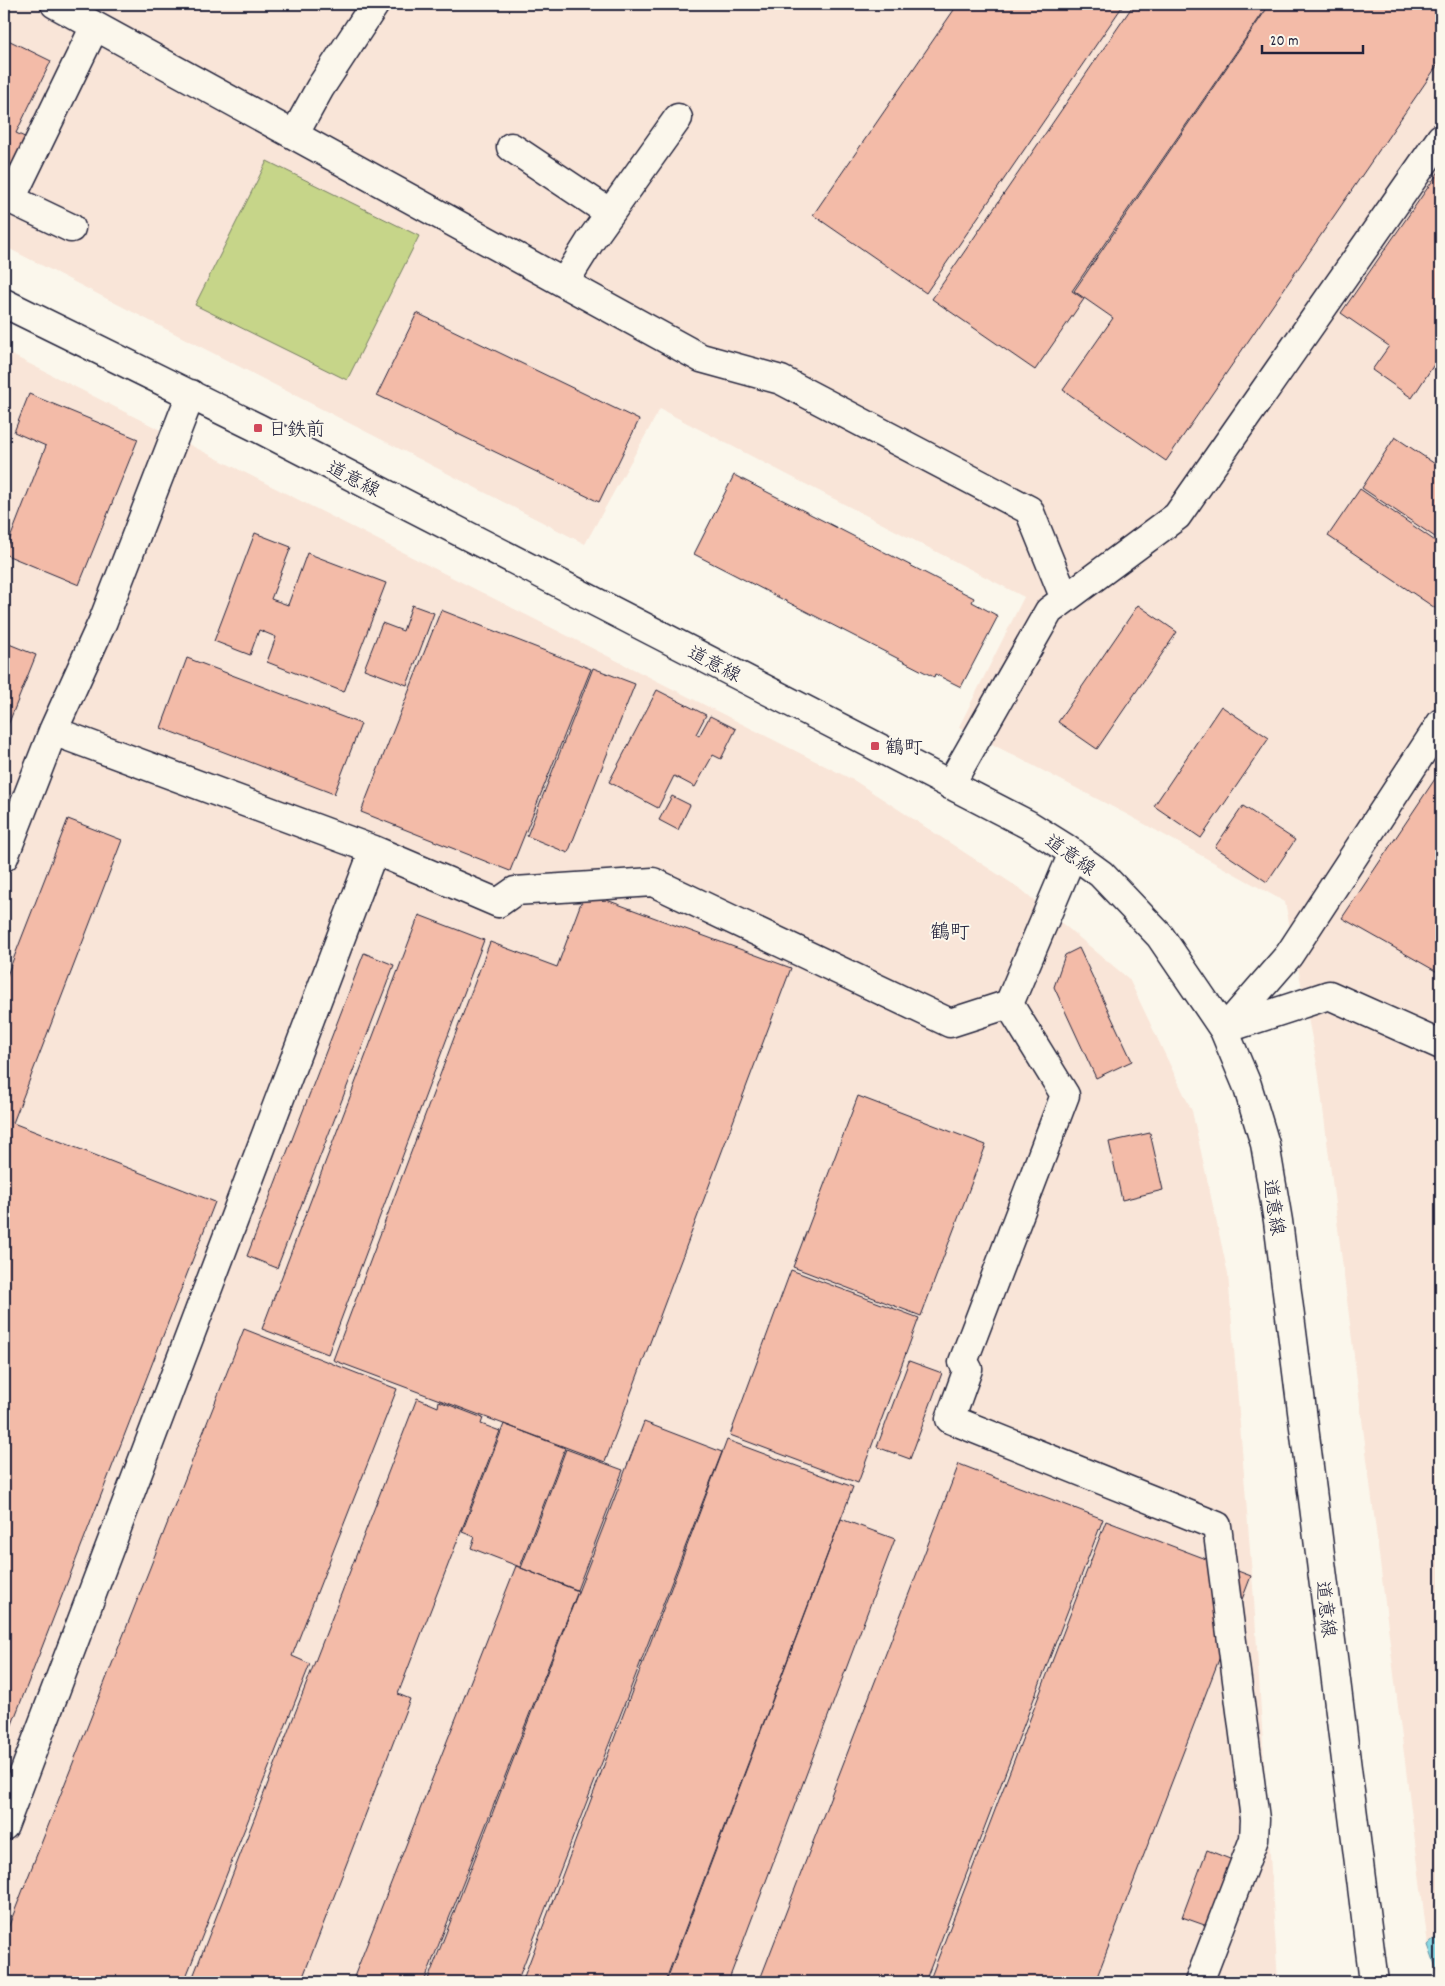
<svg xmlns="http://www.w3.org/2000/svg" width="1445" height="1986" viewBox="0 0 1445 1986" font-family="Dekko,'Klee One',sans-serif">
<rect width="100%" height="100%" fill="#fbf7ec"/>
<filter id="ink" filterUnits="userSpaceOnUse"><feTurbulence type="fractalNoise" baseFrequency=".02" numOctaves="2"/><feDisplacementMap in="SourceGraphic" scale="10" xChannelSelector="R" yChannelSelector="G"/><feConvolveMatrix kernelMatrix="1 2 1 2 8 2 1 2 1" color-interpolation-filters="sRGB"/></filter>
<g filter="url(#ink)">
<!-- built -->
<path fill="#f9e5d8" d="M4 4H1441V1933L1428 1945 1318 1069 1285 902 1130 816 959 727 1024 597 660 409 585 544 4 246Z
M4 351 855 781 1022 890 1129 979 1192 1111 1228 1274 1254 1600 1278 1982H4Z"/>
<!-- green -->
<path fill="#c6d589" stroke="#747c62" d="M267 161 419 236 347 380 195 305Z"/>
<!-- water -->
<path fill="#88d8e3" stroke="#5f8fa0" d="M1441 1933V1982L1428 1945Z"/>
<!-- building -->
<path fill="#f3bba8" stroke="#22223b" d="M958 4H1124L926 293 813 215Z
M1134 4H1269L1072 291 1084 299 1035 370 932 299Z
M1270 4H1441V60L1166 461 1063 390 1113 318 1074 291Z
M4 38 51 61 16 133 29 139 16 167 4 161Z
M1440 170 1441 354 1412 398 1372 370 1389 346 1341 313Z
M417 313 639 420 599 502 377 395Z
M29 394 138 439 79 585 4 554 46 446 14 432Z
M1395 437 1441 468V541L1362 488Z
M734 475 974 598 972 602 998 616 961 687 935 674 934 677 694 554Z
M1360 489 1441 545V612L1328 536Z
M255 533 291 547 271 599 288 605 307 553 386 583 344 692 267 662 276 637 259 630 250 655 214 641Z
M412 605 434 613 407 685 364 669 382 623 403 631Z
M1138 605 1177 632 1097 749 1058 722Z
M441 610 591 669 510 871 361 812Z
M4 642 36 655 4 735Z
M187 658 361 724 334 794 161 728Z
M593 668 635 684 568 853 527 836Z
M657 690 706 715 696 734 699 736 710 716 736 729 721 759 713 755 695 787 674 776 658 808 609 782Z
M1221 706 1269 738 1201 838 1154 806Z
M1441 770V974L1342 918Z
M672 796 690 805 678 830 659 820Z
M1243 806 1295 840 1267 882 1215 847Z
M68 819 122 840 13 1123 215 1202 4 1745V983Z
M585 892 791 968 605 1462 333 1360 490 942 557 967Z
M419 915 484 940 328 1354 262 1329Z
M1079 948 1132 1061 1096 1078 1054 987 1065 955Z
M364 953 394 965 277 1268 247 1256Z
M858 1096 986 1145 921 1316 793 1267Z
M1150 1133 1163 1190 1122 1200 1109 1142Z
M791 1270 919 1318 858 1483 730 1435Z
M244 1329 397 1389 292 1656 310 1664 184 1982H4V1938Z
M909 1361 942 1373 910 1459 877 1447Z
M417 1398 438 1407 439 1401 483 1418 481 1424 500 1431 398 1694 410 1699 301 1982H191Z
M644 1422 722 1452 517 1982H427Z
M504 1424 565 1448 520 1567 471 1548 475 1537 462 1532Z
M727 1440 853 1487 665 1982H522Z
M566 1449 623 1470 577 1590 521 1568Z
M959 1464 1103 1519 925 1982H759Z
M841 1519 895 1539 728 1982H666Z
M1106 1521 1251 1576 1095 1982H929Z
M516 1566 578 1591 424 1982H352Z
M1207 1850 1235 1861 1210 1927 1182 1917Z"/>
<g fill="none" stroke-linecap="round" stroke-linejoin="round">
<!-- minor casing -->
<g stroke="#22223b" stroke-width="31">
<path id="minor" d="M55 4 701 358 781 380 1029 510 1065 599
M294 135 320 88 375 4
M511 147 610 213
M4 196 71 228
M11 199 95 26
M564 283 591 240 678 118
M4 303 258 428 1029 825 1064 847 1101 874 1160 936 1224 1030 1247 1085 1265 1144 1278 1221 1374 1982
M53 731 374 850 498 903 515 891 653 882 950 1023 1009 1004 1073 853
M950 785 1049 611 1177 516 1441 138
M4 857 53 731 103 621 191 394
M1009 1004 1065 1095 963 1362 968 1369 950 1419 1217 1526 1255 1819 1254 1839 1199 1982
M1225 1029 1329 995 1441 1045
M1224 1030 1289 955 1441 723
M4 1826 374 850"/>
</g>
<!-- minor -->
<use href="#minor" stroke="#fbf7ec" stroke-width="28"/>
</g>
</g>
<!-- markers -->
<g fill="#d1495b" stroke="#fbf7ec" stroke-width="2">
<rect x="253" y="423" width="10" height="10" rx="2.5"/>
<rect x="870" y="741" width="10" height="10" rx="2.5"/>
</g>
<g text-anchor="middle" stroke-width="4" stroke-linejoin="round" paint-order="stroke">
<!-- poi labels -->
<g font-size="19" fill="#22223b" stroke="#fbf7ec" text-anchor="start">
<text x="268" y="435">日鉄前</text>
<text x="885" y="753">鶴町</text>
</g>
<!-- street labels -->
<g font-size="19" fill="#22223b" stroke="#fbf7ec">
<text transform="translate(354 478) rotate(27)" y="7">道意線</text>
<text transform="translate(715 663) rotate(27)" y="7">道意線</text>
<text transform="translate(1071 854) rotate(35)" y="7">道意線</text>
<text transform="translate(1275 1207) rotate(81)" y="7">道意線</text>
<text transform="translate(1327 1609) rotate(83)" y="7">道意線</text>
</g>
<!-- neighbourhood labels -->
<g font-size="20" fill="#22223b" stroke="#fbf7ec">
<text x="950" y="938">鶴町</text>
</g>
</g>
<!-- margin -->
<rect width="1445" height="1986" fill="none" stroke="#fbf7ec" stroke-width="20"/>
<rect x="10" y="10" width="1425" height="1966" fill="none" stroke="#22223b" stroke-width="2" filter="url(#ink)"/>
<!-- scale -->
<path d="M1262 45v8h101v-8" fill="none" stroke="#22223b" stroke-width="2.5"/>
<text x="1270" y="45" font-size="15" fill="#22223b" stroke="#fbf7ec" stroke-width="4" paint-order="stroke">20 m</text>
</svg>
